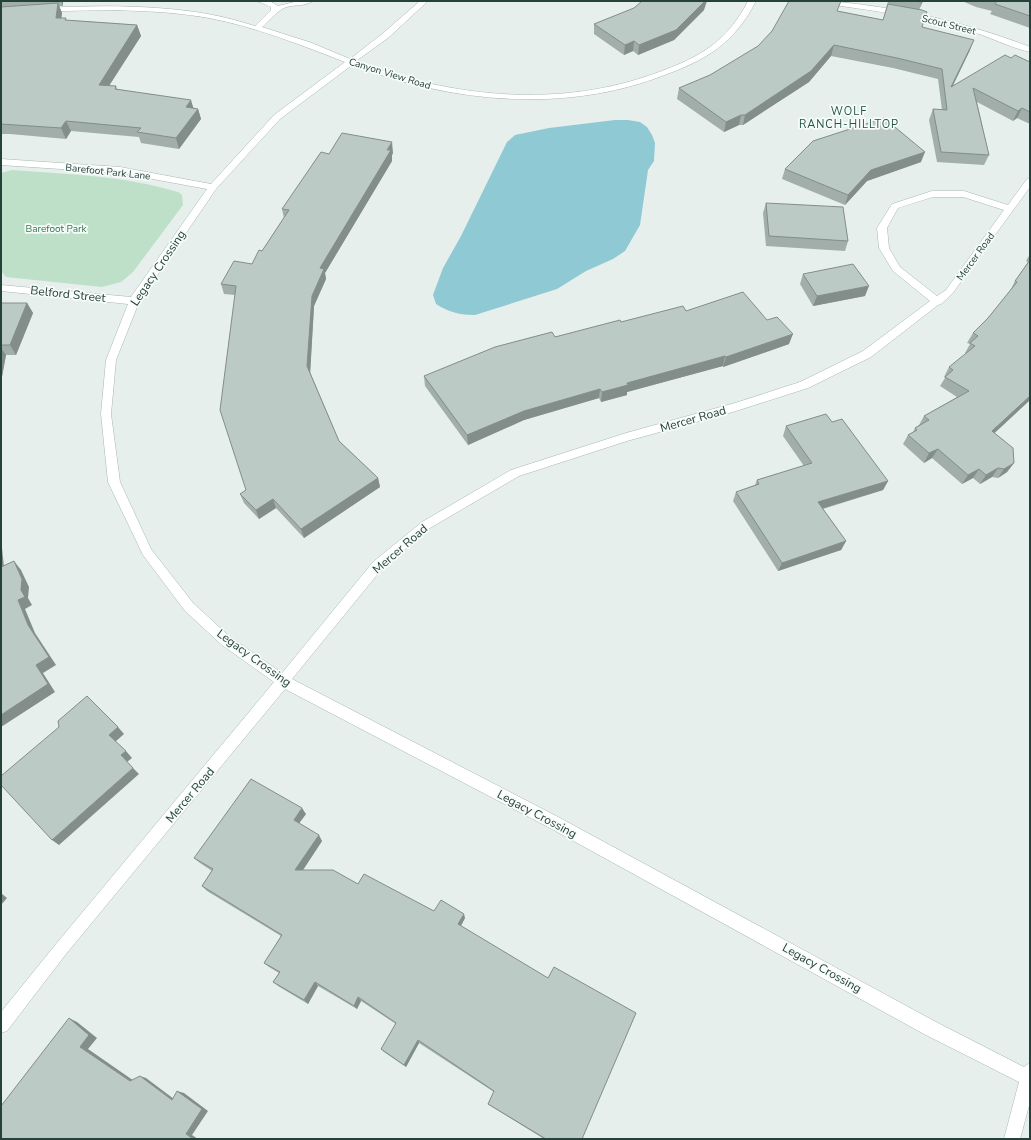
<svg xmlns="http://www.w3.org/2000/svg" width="1031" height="1140" viewBox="0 0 1031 1140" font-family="'Nunito Sans',sans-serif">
<rect width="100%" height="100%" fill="#e6efeb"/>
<!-- green -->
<path fill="#bfe0c8" d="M12 170C68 174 125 176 178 192L182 195 183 205 133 272 121 282 102 287 6 277 1 271V173Z"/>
<!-- water -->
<path fill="#8ec9d4" d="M615 120H628L640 122 647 127 652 135 655 143 654 161 648 170 640 225 625 251 613 259 586 271 557 289 475 315C460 315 448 312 436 304L433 295 443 268 461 236 507 142 515 135 549 128Z"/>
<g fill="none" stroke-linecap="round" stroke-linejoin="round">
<!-- minor casing -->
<g stroke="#a8b8b2" stroke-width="1">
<path id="minor" d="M257 1H270L278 6 298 1H313C305 7 293 4 284 8 276 12 269 21 262 27L312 43 350 59 382 34 420 1H428L388 38 356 61C452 98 561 109 659 72 700 57 727 42 748 1H756C734 44 706 60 662 76 562 114 450 102 352 65L280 119 216 189 139 302 116 360 111 414 120 482 151 549 193 603 230 637 282 673 373 562 422 522 511 470 626 433 735 403 800 382 863 351 930 301 893 271 879 248 877 228 892 204 932 191H964L1008 205 1027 179 1030 178V187L952 294 941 304 938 305 871 357 808 388 736 411 627 441 519 476 430 528 381 570 292 679 560 818 936 1022 1024 1067 1030 1063V1102L1020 1139H1004L1019 1082 924 1034 550 828 285 689 66 954 7 1031 1 1033V1012L56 944 274 682 222 645 185 611 143 555 108 482 101 414 106 360 128 304 1 291V285L131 297 207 189 120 173 1 165V159L120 167 211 184 274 115 345 62C301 45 256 27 209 18 159 9 96 9 45 12L41 10 45 8C96 5 157 5 208 14 224 17 239 21 255 26L271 10V7ZM933 197H963L1004 210 946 290 937 296 900 267 889 248 887 228 898 208Z
M815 1C837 1 858 4 879 7 931 15 981 28 1030 47V52C1008 47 988 36 967 30 918 16 869 10 819 3Z"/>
</g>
<!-- minor -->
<use href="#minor" fill="#fff" fill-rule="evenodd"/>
</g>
<!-- wall -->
<path fill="#a1aea9" d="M1 1H63V6H59L62 13 61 18 67 20 137 25 141 36 109 86H116L117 89 198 109 201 119 179 149 141 143 139 137 71 131 66 139 10 134H1Z
M888 1H923L919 9 922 27 970 50 952 87 1011 58 1030 62V124L1017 118 1013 121 977 102 989 155 984 165 937 162 929 120 933 109 942 110 938 79 893 68 831 56 809 82 743 125H739L724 132 677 99 679 88 710 75 838 11 883 20Z
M962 1H1030V28L990 14 992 11 976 7Z
M704 10 674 40 638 55 633 51 624 55 594 34V24Z
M393 153 392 155V161L325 273 326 279 314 306 310 372 339 441 378 478 380 487 304 538 276 508 259 519 244 503 240 494 246 490 235 295 224 294 221 284 252 264 262 251 284 218 282 209 329 154Z
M921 162 867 181 845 205 782 179 785 169Z
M766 203 848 241 845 251 766 246 763 213Z
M1030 254V400L994 433 1014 463 1007 472 998 478 992 477 980 484 973 478 962 484 932 458 924 463 903 444 908 435 913 432 915 428 919 425 924 416 957 397 940 386 945 378 944 377 949 367 966 354 965 353 970 344 967 343 973 333 988 318 1010 291 1015 281 1028 262 1026 261Z
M803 274 865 296 813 306 800 284Z
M1 303H27L33 313 16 355H6L1 382Z
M686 311 789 344 723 367V366L627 392V395L601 402 599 398 524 420 468 445 425 386 424 376 555 337 621 322Z
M832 422 888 481 883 490 823 509 846 541 841 550 778 571 733 501 736 492 755 485 757 480 804 466 783 436 786 426Z
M306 814 299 823 322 841 303 870 358 884 434 911 465 918 461 926 582 1139H544L489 1105 488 1104 494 1092 419 1043 406 1067 384 1052 381 1049 396 1024 361 1001 357 1009 318 986 308 1004 278 986 273 982 279 973 269 967 264 963 281 936 207 891 202 886 212 871 200 863 194 858Z"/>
<!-- shaded-wall -->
<path fill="#838d89" d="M61 1H63V6Z
M705 1H707L704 10 674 40 638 55 639 45Z
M922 1H923L918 12Z
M58 3 62 13 60 29 56 18Z
M137 25 141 36 103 95 99 85Z
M974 40 970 50 947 98 951 87Z
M634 41 633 51 624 55 625 45Z
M834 45 831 56 809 82 743 125 745 115Z
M191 100 194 110 186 107Z
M1022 108 1017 118 1013 121 1018 111Z
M198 109 201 119 179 149 176 138Z
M741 115 739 125 724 132 726 122Z
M66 121 71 131 66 139 61 128Z
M392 142 393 153 392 155V161L325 273 326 279 314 306 310 376 307 366 312 296 320 268Z
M925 152 921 162 867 181 845 205 848 195 871 170Z
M869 286 865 296 813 306 817 296Z
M27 303 33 313 16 355 10 345Z
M793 334 789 344 723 367 726 357Z
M1 348 6 355 1 382Z
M725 356 723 366 627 392V395L601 402 602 392 627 383Z
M600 389 599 398 524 420 468 445 467 435 524 411Z
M1030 396V400L986 441 992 431Z
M938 449 932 458 924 463 929 453Z
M1014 463 1007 472 998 478 1004 469Z
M998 468 992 477 980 484 986 475Z
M979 469 973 478 962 484 968 475Z
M378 478 380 487 304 538 301 529Z
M888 481 883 490 814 511 818 502Z
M273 499 276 508 259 519 256 510Z
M1 538 5 577 1 572Z
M846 541 841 550 778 571 782 563Z
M14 561 21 570 29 587 28 598 32 605 25 609 35 633 56 665 43 673 55 692 1 727V715L36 665 28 625 18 600 21 590Z
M118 727 124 734 115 742 109 735Z
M126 751 132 758 127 762 121 755Z
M133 768 139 774 59 845 52 840Z
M302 808 306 814 297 826 294 820Z
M319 835 322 841 299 876 295 870Z
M1 893 7 898 1 905Z
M464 914 465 918 459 929 458 924Z
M315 982 318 986 308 1004 304 1000Z
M358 997 361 1001 357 1009 354 1006Z
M69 1018 77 1022 97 1038 88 1049 137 1083 130 1081 80 1047Z
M418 1040 419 1043 406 1067 404 1065Z
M140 1076 146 1078 178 1102 172 1100Z
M177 1091 184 1093 208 1111 192 1135 198 1139H193L186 1134Z"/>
<!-- building -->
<path fill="#bbcac4" stroke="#838d89" d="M642 1H705L676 30 639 45 634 41 625 45 594 24 634 8Z
M789 1H841L837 11 883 20 888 4 922 10 927 12 922 27 974 40 951 87 1005 55 1011 58 1015 55 1030 62V112L1022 108 1018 111 973 88 989 155 941 152 933 109 947 110 942 69 897 58 834 45 811 71 745 115H741L726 122 679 88 710 75 758 46 772 31Z
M914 1H922L921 2Z
M996 1H1030V16L995 4 997 1Z
M58 3 56 18H66L65 20 137 25 99 85 116 86 115 89 191 100 186 107 198 109 176 138 137 132 141 128 66 121 61 128 1 124V7Z
M884 118 925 152 871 170 848 195 785 169 813 141Z
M342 133 392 142 387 150H391L320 268 324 269 312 296 307 366 339 441 378 478 301 529 273 499 256 510 240 494 246 490 220 410 236 286 221 284 234 261 252 264 259 250 262 251 289 210 282 209 321 152 329 154Z
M766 203 843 207 848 241 769 236Z
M1030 260V396L992 431 1013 448 1014 463 1004 469 998 468 986 475 979 469 968 475 938 449 929 453 908 435 917 430 915 428 929 420 924 416 969 391 945 377 953 370 949 367 975 346 970 343 978 336 973 333 988 318 1017 282 1015 281Z
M853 264 869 286 817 296 803 274Z
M743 292 767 320 777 317 793 334 726 357 725 356 627 383 628 385 602 392 600 389 524 411 467 435 424 376 495 347 552 332 555 337 620 320 621 322 683 306 686 311Z
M1 303H27L10 345H1Z
M826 414 832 422 842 419 888 481 818 502 846 541 782 563 736 492 759 484 757 480 812 463 786 426Z
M14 561 22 579 21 590 25 597 18 600 28 625 49 657 36 665 48 684 1 715V567Z
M87 696 118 727 109 735 126 751 121 755 133 768 52 840 1 785V776L59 727 58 721Z
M251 779 302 808 294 820 319 835 295 870H333L358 884 364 874 434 911 441 900 464 914 458 924 548 978 554 967 636 1013 582 1139H546L488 1104 494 1091 418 1040 404 1065 381 1049 396 1023 358 997 354 1006 315 982 304 1000 273 982 280 972 264 963 282 935 202 886 213 869 194 858Z
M69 1018 89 1035 80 1047 130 1081 140 1076 172 1100 177 1091 202 1109 186 1134 193 1139H1V1106Z"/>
<g text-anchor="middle" stroke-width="3.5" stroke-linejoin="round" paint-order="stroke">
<!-- far-street labels -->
<g font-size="10" fill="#24423a" stroke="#f7fbf9">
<text transform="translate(949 24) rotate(14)" y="4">Scout Street</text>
<text transform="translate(390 73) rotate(17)" y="4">Canyon View Road</text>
<text transform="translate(108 171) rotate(6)" y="4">Barefoot Park Lane</text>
<text transform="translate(975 256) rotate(-54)" y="4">Mercer Road</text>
</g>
<!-- far-park labels -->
<g font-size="10" fill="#2d7a4b" stroke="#f7fbf9">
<text x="56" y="232">Barefoot Park</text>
</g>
<!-- far-neighbourhood labels -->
<g font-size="11" letter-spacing="1" fill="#1f5548" stroke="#f7fbf9">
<text x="849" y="115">WOLF<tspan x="849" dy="13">RANCH-HILLTOP</tspan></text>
</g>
<!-- street labels -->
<g font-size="12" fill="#24423a" stroke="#f7fbf9">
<text transform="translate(158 268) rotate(-56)" y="4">Legacy Crossing</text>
<text transform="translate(68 294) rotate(6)" y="4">Belford Street</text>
<text transform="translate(693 419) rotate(-16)" y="4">Mercer Road</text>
<text transform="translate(400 549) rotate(-41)" y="4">Mercer Road</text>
<text transform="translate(254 658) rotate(36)" y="4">Legacy Crossing</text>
<text transform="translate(190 795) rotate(-50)" y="4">Mercer Road</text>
<text transform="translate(537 814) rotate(28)" y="4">Legacy Crossing</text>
<text transform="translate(822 968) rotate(29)" y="4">Legacy Crossing</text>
</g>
</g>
<!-- border -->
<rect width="1031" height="1140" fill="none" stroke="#24423a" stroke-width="4"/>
</svg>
